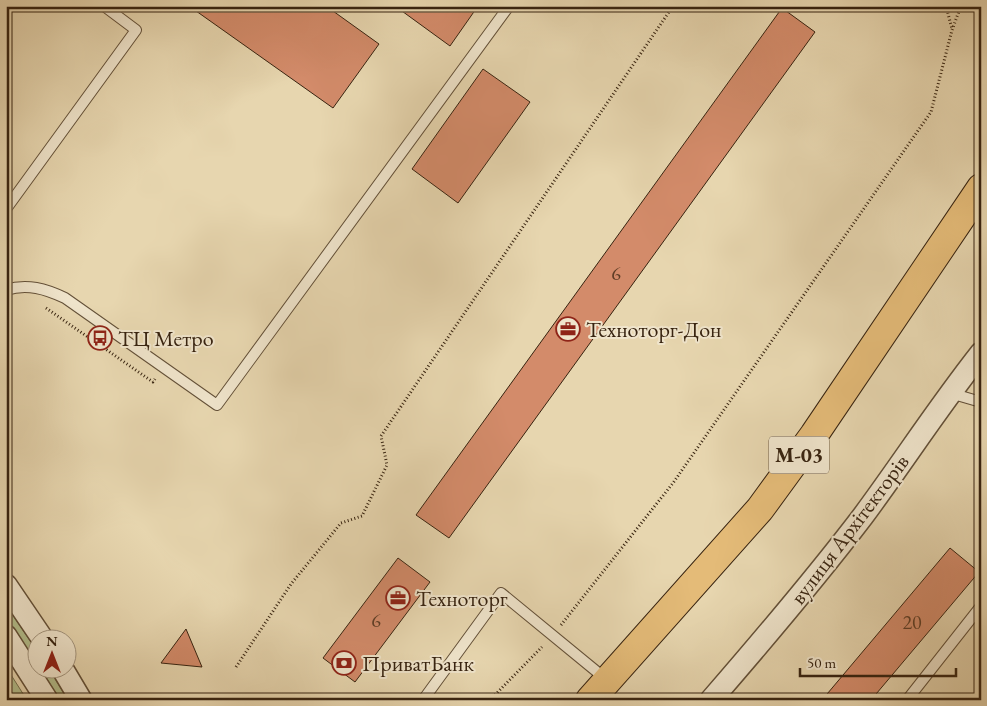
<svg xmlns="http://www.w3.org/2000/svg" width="987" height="706" viewBox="0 0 987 706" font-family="'EB Garamond',serif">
<rect width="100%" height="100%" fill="#e7d6af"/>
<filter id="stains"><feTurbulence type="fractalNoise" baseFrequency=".004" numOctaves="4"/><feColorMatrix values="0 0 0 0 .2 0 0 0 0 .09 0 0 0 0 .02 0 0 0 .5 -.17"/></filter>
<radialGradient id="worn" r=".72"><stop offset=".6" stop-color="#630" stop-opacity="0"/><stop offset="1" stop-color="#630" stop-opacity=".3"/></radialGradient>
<!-- green -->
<path fill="#b3be8c" stroke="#75704e" d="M6 605 37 651V664L6 617Z
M6 667 27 700H6Z
M41 669H49L68 700H60Z"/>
<!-- building -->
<path fill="#d38b6a" stroke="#372310" d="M189 6H326L379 44 333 108Z
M395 6H478L450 46Z
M782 8 815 32 449 538 416 515Z
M483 69 530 102 458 203 412 169Z
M950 548 979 572 871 700H822Z
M398 558 430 582 355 682 323 658Z
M186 629 202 667 161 663Z"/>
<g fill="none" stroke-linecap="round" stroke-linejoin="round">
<!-- lane casing -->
<g stroke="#635038" stroke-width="12">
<path id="lane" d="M6 209 136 30 104 6
M6 290C27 283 46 289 65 298L217 405 509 6
M950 393 981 402
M423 700 501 593 607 680
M907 700 981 606"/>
</g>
<!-- street casing -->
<g stroke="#635038" stroke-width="24">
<path id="street" d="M6 585 42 638
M6 636 47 700
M62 668 81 700
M711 700C763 640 815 579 863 516 903 462 939 406 981 353"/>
</g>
<!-- highway casing -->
<g stroke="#372310" stroke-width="30">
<path id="highway" d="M590 700 760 509 814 435 981 188"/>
</g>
<!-- path -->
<path stroke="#372310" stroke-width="3" stroke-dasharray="1 2.5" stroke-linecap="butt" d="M946 6 952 29
M46 308 153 382 155 379
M561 625 673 483 931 112 952 30 961 6
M236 667 291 584 341 523 362 516 387 465 381 436 673 6
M490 700 542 647"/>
<!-- lane -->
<use href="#lane" stroke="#efe4cb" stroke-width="10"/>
<!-- street -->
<use href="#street" stroke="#efe4cb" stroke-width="21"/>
<!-- highway -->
<use href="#highway" stroke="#e4bb78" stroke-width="28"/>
</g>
<!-- icons -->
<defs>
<g id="office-ring" transform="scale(1.25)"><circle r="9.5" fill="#efe4cb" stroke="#8f2418" stroke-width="1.5"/><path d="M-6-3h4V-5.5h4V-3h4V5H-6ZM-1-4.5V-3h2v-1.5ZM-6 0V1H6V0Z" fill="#8f2418"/></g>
<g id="bus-ring" transform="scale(1.25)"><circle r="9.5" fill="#efe4cb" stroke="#8f2418" stroke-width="1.5"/><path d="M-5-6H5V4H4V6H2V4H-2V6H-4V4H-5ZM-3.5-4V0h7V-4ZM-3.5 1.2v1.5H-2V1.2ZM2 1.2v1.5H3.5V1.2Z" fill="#8f2418"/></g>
<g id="bank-ring" transform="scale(1.25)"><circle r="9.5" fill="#efe4cb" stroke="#8f2418" stroke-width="1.5"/><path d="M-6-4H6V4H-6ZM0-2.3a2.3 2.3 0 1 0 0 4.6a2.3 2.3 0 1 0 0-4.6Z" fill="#8f2418"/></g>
</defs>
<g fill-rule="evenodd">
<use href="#office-ring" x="568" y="329"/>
<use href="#bus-ring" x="100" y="338"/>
<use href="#office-ring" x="398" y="598"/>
<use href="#bank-ring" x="344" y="663"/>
</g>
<g text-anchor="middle" stroke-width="4" stroke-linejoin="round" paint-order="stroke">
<!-- number labels -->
<g font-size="20" fill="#5e3d26">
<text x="616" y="280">6</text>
<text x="376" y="627">6</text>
<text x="912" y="629">20</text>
</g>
<!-- shield labels -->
<rect fill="#efe4cb" stroke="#6e5d48" stroke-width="1" x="769" y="436.5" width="60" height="37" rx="4"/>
<g font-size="21" font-weight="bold" fill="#372310">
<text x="799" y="462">М-03</text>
</g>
<!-- poi labels -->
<g font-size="22" fill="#372310" stroke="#efe4cb" text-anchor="start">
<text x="586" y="337">Техноторг-Дон</text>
<text x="118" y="346">ТЦ Метро</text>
<text x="416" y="606">Техноторг</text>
<text x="362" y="671">ПриватБанк</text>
</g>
<!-- street labels -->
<g font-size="22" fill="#372310" stroke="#efe4cb">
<text transform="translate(849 529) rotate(-53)" y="8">вулиця Архітекторів</text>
</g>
</g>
<!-- margin -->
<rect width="987" height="706" fill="none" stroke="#e7d6af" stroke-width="25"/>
<rect x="8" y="8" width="972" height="691" fill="none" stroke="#372310" stroke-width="2.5"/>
<rect x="12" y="12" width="962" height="681" fill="none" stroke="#372310"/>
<!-- north arrow -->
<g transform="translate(52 654)"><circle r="24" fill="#efe4cb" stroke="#a59780"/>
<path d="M0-4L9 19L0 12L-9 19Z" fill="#8f2418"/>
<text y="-8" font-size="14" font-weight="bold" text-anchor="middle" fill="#372310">N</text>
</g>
<!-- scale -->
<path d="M800 668v8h156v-8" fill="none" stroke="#372310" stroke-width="2.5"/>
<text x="807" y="668" font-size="15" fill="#372310" stroke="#efe4cb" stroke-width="4" paint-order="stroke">50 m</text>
<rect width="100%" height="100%" filter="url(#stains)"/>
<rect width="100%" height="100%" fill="url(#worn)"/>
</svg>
